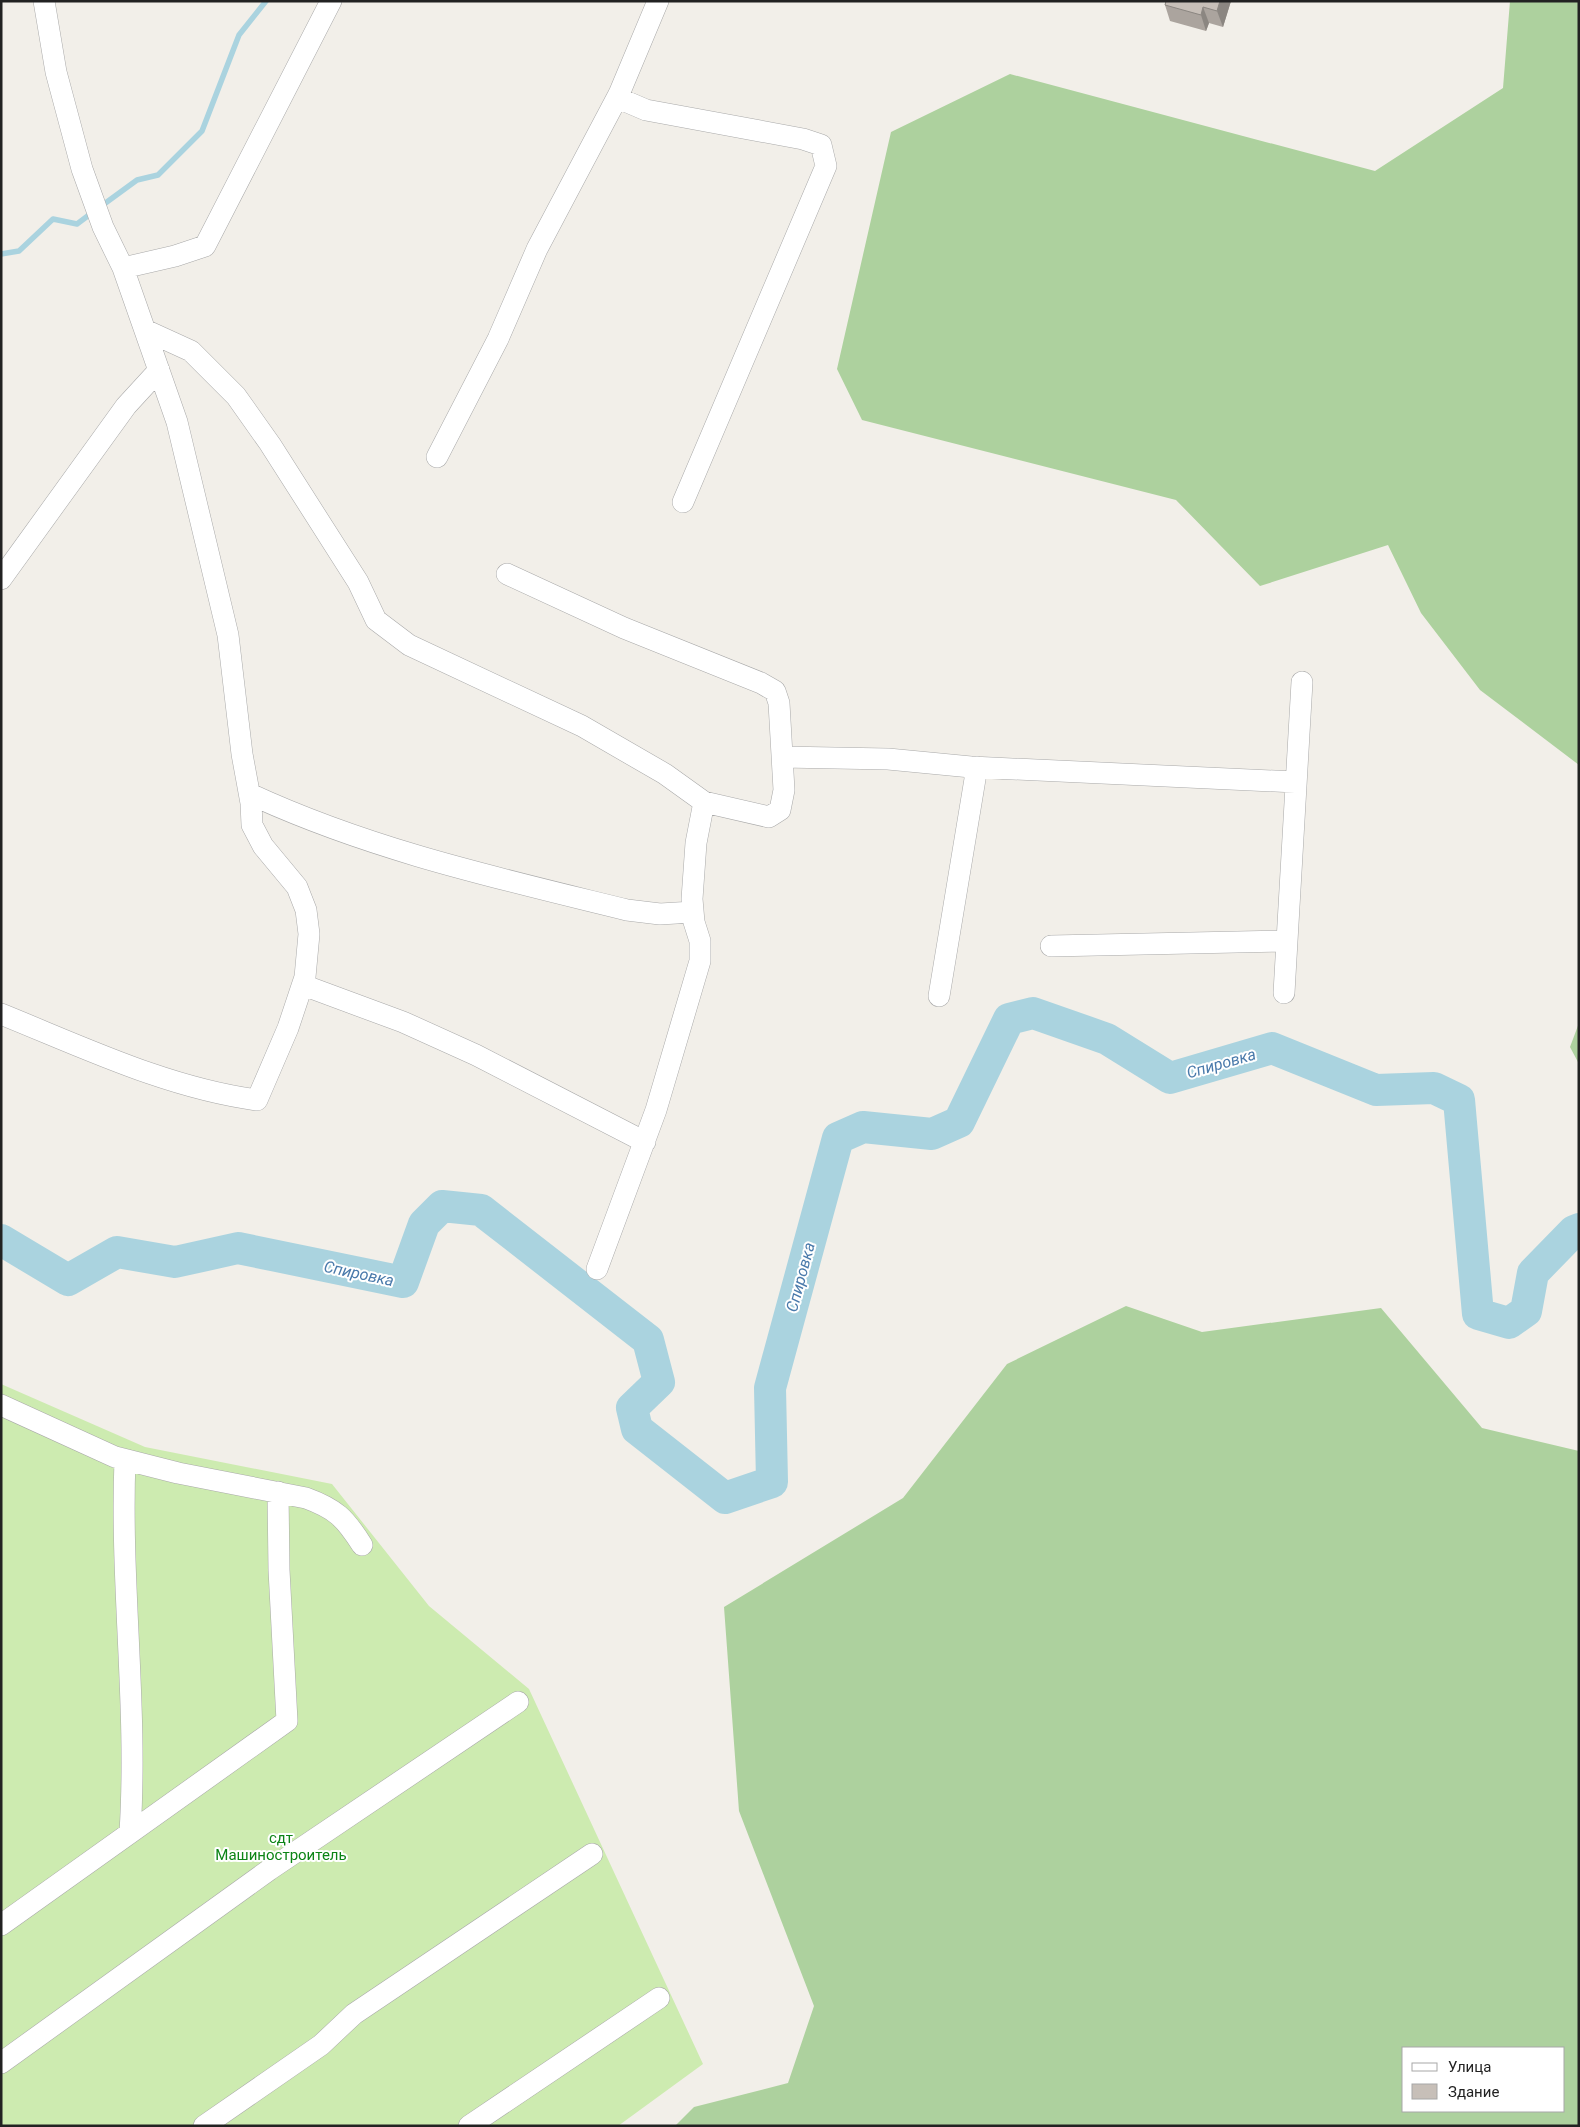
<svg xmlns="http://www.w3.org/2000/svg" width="1580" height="2127" viewBox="0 0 1580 2127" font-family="Roboto,sans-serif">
<rect width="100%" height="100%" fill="#f2efe9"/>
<!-- grass -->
<path fill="#cdebb0" d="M1 1384 145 1447 332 1484 429 1606 529 1689 703 2064 618 2126H1Z"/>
<!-- forest -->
<path fill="#add19e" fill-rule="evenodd" d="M1510 1H1579V765L1480 690 1421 613 1388 545 1260 586 1176 500 862 420 837 369 891 132 1010 74 1375 171 1503 88Z
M1579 1023V1064L1570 1047Z
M1126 1306 1202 1332 1381 1308 1482 1428 1579 1451V2126H675L694 2107 788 2083 814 2006 739 1811 724 1607 903 1498 1007 1364ZM1404 2048H1564V2111H1404Z"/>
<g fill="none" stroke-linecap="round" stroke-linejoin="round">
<!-- stream -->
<path stroke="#aad3df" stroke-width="5.5" d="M100 207 137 180 158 175 202 131 239 35 266 1
M1 254 19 251 53 219 77 224 93 212"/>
<!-- river -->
<path stroke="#aad3df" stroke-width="32" d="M1 1240 68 1280 117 1252 175 1262 238 1248 403 1282 424 1224 442 1206 481 1210 648 1340 659 1382 632 1408 637 1429 725 1498 772 1482 770 1388 838 1138 863 1127 932 1134 959 1122 1009 1019 1033 1013 1107 1039 1170 1078 1272 1048 1376 1090 1434 1088 1459 1100 1478 1314 1509 1323 1526 1311 1533 1273 1574 1231 1579 1229"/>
<!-- street casing -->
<g stroke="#a9a9a9" stroke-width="22">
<path id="street" d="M619 94 625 101 646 110 803 139 821 145 826 166 683 502
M123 268 175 256 205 246 331 1
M145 330 191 351 236 396 270 444 358 582 376 620 409 645 582 726 665 774 704 802 769 817 780 810 784 790 779 703 775 691 761 683 624 628 507 574
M437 457 498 339 537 249 619 94 658 1
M1 579 126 406 159 370
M782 757 888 759 971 767 1295 782
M250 794C371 850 497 878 627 910L660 914 693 912
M1051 946 1286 941
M303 985 403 1022 476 1055 645 1142
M1284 993 1302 682
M939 996 977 767
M1 1014C85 1048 168 1088 257 1100L288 1028 305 977 309 934 306 910 297 887 263 846 252 825 251 803 242 754 228 635 177 422 123 268 103 227 82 169 56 72 44 1
M597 1269 656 1110 700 961V941L694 922 692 899 696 843 704 802
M1 1405 115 1457 178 1473 306 1498C336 1509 345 1518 362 1545
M125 1460C120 1584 138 1708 130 1832
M1 1925 287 1721 279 1570 278 1492
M1 2063 269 1870 518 1702
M204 2126 321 2045 354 2014 592 1854
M469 2126 659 1998"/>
</g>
<!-- street -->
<use href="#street" stroke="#fff" stroke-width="21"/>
</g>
<!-- wall -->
<path fill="#aba49e" d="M1166 1H1231L1223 27 1209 23 1206 31 1170 21 1165 5Z"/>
<!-- shaded-wall -->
<path fill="#8b8681" d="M1220 1H1231L1223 27 1217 11Z
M1203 7 1209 23 1206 31 1201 15Z"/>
<!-- building -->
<path fill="#c7bfb8" stroke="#8b8681" d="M1166 1H1220L1217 11 1203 7 1201 15 1165 5Z"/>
<g text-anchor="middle" stroke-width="4" stroke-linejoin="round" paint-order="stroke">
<!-- park labels -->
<g font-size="15" fill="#0c8416" stroke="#fff">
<text x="281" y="1843">сдт<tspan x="281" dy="17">Машиностроитель</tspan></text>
</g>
<!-- water labels -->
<g font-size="16" font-style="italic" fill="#4a7aab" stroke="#fff">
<text transform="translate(1221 1063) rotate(-16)" y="6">Спировка</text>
<text transform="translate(359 1273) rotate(12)" y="6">Спировка</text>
<text transform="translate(800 1277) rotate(-75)" y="6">Спировка</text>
</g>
</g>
<!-- border -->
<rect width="1580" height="2127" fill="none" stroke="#222222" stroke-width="5"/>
<!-- legend -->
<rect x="1402" y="2047" width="162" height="65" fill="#ffffff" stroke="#a7a7a7"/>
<rect x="1412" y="2063" width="25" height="8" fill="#ffffff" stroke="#a7a7a7"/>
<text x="1448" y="2072" font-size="15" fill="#222222">Улица</text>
<rect x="1412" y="2084" width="25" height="15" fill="#c7bfb8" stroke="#a7a7a7"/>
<text x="1448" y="2097" font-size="15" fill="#222222">Здание</text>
</svg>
